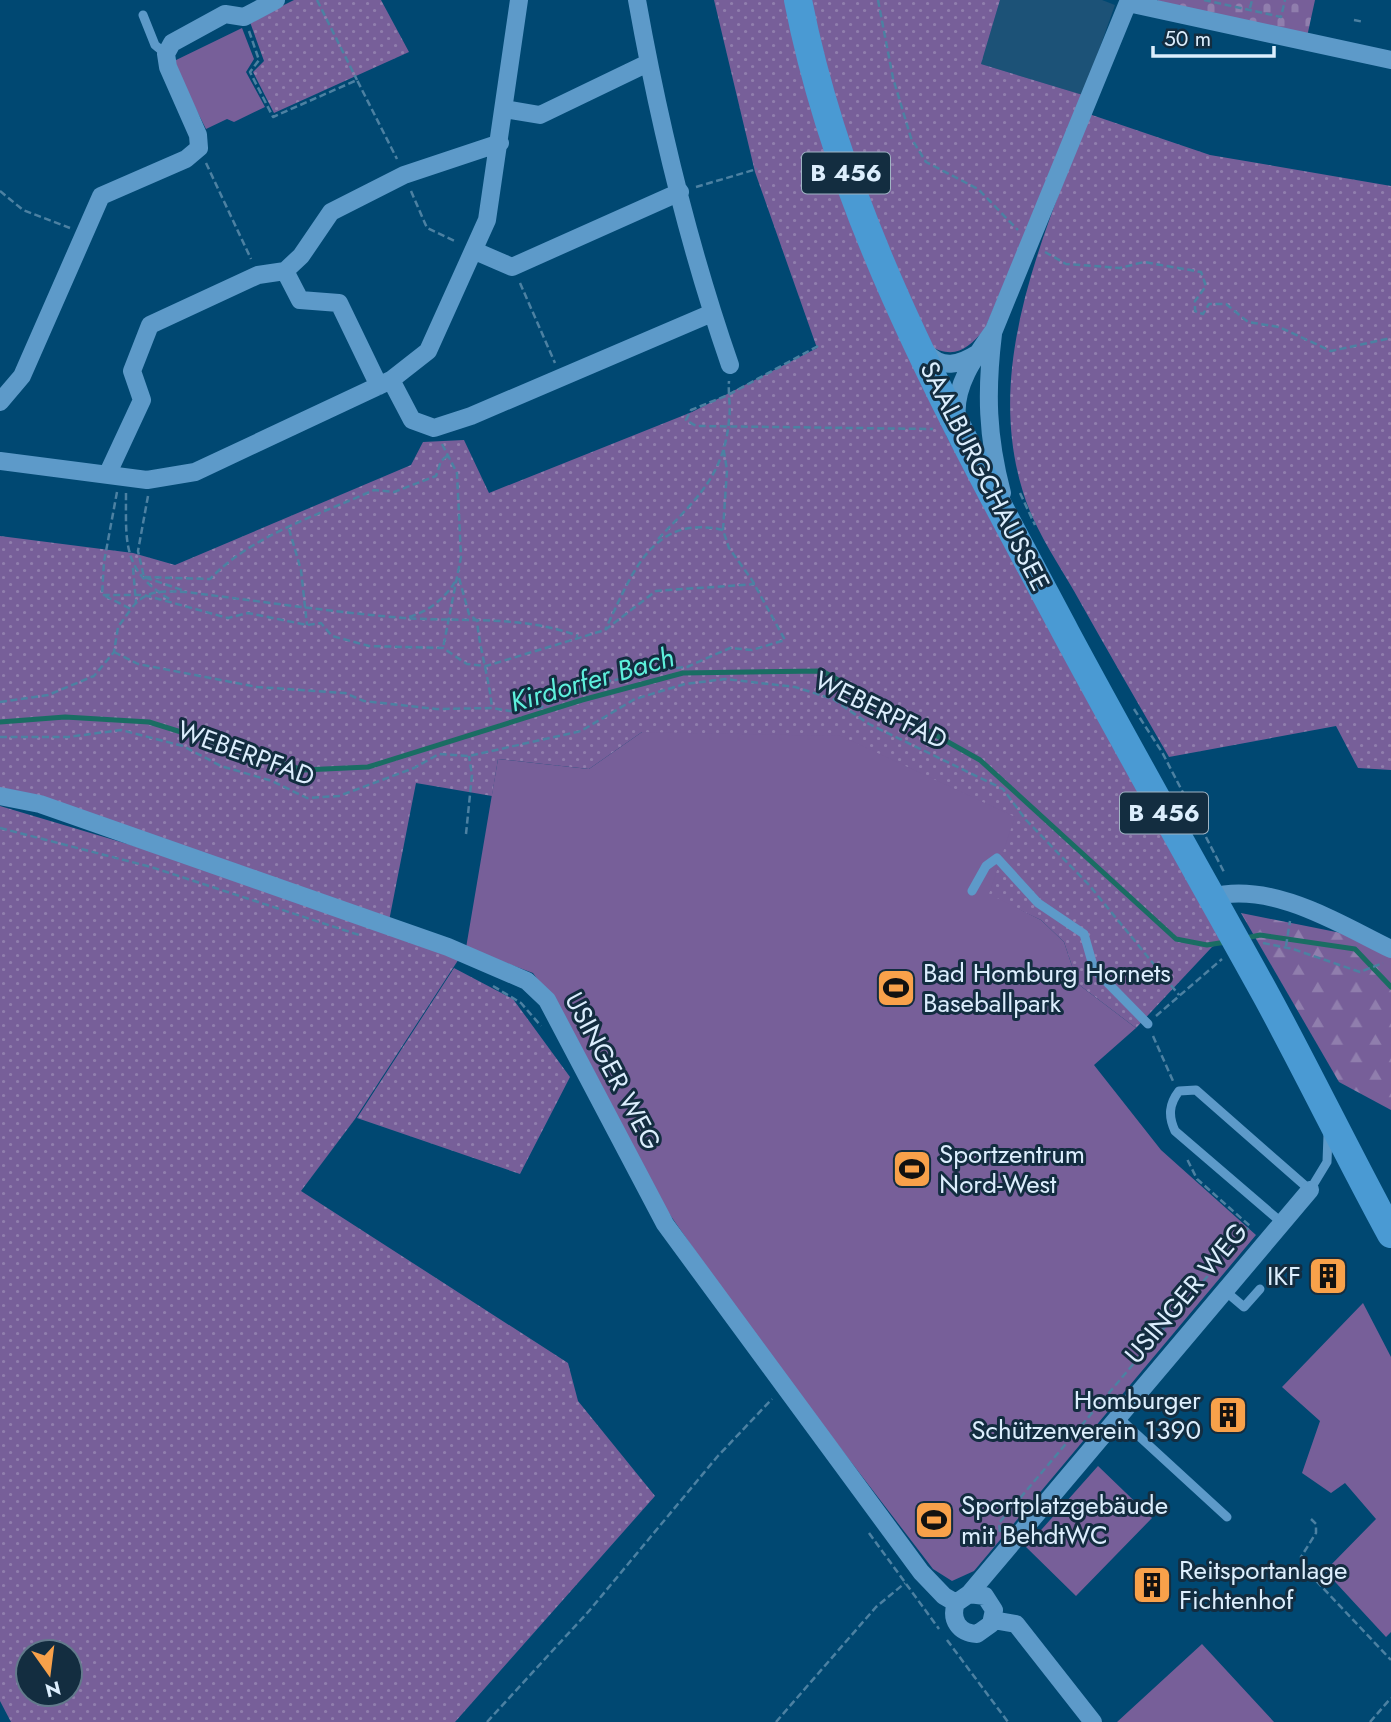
<svg xmlns="http://www.w3.org/2000/svg" width="1391" height="1722" viewBox="0 0 1391 1722" font-family="Jost,sans-serif">
<defs>
<pattern id="grass-dots" width="8" height="8" patternUnits="userSpaceOnUse" patternTransform="scale(1.75)"><rect width="8" height="8" fill="#775f99"/><path d="M2 2h.1M6 6h.1" fill="none" stroke="#907ead" stroke-width="1.8" stroke-linecap="round"/></pattern>
<pattern id="forest-firs" width="22" height="20" patternUnits="userSpaceOnUse" patternTransform="scale(1.75)"><rect width="22" height="20" fill="#775f99"/><path d="M5 1l3.5 6h-7zM16 11l3.5 6h-7z" fill="#907ead"/></pattern>
<pattern id="cemetery-stones" width="16" height="16" patternUnits="userSpaceOnUse" patternTransform="scale(1.75)"><rect width="16" height="16" fill="#775f99"/><path d="M2 7V4a2 2 0 0 1 4 0v3zM10 15v-3a2 2 0 0 1 4 0v3z" fill="#907ead"/></pattern>
</defs>
<rect width="100%" height="100%" fill="#004872"/>
<!-- built -->
<path fill="#1c5277" d="M1000 0H1102L1115 5 1083 95 981 64Z"/>
<!-- grass -->
<path fill="url(#grass-dots)" fill-rule="evenodd" d="M294 0H381L409 52 274 113 253 72 264 61 250 22Z
M714 0H789L947 437 1223 941 1212 947 1136 1028 1078 984 1064 942 1041 920 642 732 589 769 498 759 492 796 416 783 389 921 466 948 355 1119 301 1191 568 1363 578 1401 655 1496 455 1722H11L0 1701V806L369 916 0 788V536L133 553 175 565 411 465 423 442 464 440 489 493 692 412 817 348 755 172ZM28 1652H70V1694H28Z
M811 0H1000L981 64 1083 95 985 329C967 350 954 360 928 345 882 232 829 121 811 0Z
M1089 114 1210 155 1391 186V770L1358 768 1336 726 1169 757C1137 702 1105 646 1074 591 1056 560 1033 526 1023 492 983 363 1045 234 1089 114Z
M454 968 513 999 570 1077 520 1174 357 1118Z"/>
<!-- forest -->
<path fill="url(#forest-firs)" d="M1241 913 1391 943V1110L1339 1082Z"/>
<!-- cemetery -->
<path fill="url(#cemetery-stones)" d="M1158 0H1315L1305 46 1155 10Z"/>
<!-- park -->
<path fill="#775f99" d="M242 28 254 59 246 72 265 107 234 122 227 119 206 129 172 62Z
M642 732 841 736 1015 817 989 894 1041 920 1064 942 1078 984 1136 1028 1094 1065 1161 1150 1256 1235 974 1571 952 1581 933 1569 753 1334 652 1189 555 1004 533 973 466 948 498 759 589 769Z
M1363 1303 1391 1357V1632L1386 1637 1325 1571 1376 1519 1345 1483 1331 1493 1302 1473 1320 1421 1282 1387Z
M1098 1466 1152 1518 1076 1596 1026 1547Z
M1202 1644 1274 1722H1117Z"/>
<g fill="none" stroke-linecap="round" stroke-linejoin="round">
<!-- stream -->
<path stroke="#1a6d63" stroke-width="5" d="M0 722 65 717 149 722 303 770 368 767 582 700 683 673 822 671 980 760 1176 939 1207 945 1226 942
M1246 938 1260 935 1355 949 1391 987"/>
<!-- path -->
<path stroke="#4c81a2" stroke-width="2.5" stroke-dasharray="7 3.5" stroke-linecap="butt" d="M317 0 357 80
M878 0 893 78 911 138 926 162 978 189 1018 230
M1204 0 1281 17 1285 0
M1250 8 1252 0
M1354 20 1364 22
M249 31 259 60 250 72 273 117 357 80 397 159
M206 163 251 259
M696 187 757 169
M0 191 23 210 70 228
M411 191 427 228 457 242
M1045 252 1066 264 1120 268 1144 262 1201 272 1206 286 1195 301V311L1203 314 1209 304H1226L1248 322 1279 327 1331 351 1391 338
M520 283 555 363
M818 346 728 395 691 410 686 420 696 426 933 429
M442 444 457 473 461 557 443 648
M117 492 104 562 102 595H144L228 618 248 613 307 625 321 623 332 636 369 646 443 648 467 664 486 666 605 630 656 591 755 584
M126 493C126 543 122 571 171 600
M1020 493 1035 525
M148 496 138 551 144 577 182 590
M289 529 301 570 307 625
M723 530 727 470 723 446
M658 539C694 501 724 477 729 420 731 407 728 394 729 381
M133 568 136 603
M144 577 210 579C252 535 319 515 374 490L394 492 436 476 441 461 448 455
M459 578 469 614 477 621C480 651 489 678 492 708
M105 596 131 609C145 589 164 591 186 592 258 601 331 612 404 618 461 622 523 615 578 636
M409 617C429 611 444 599 455 582
M114 652 138 664 257 687 345 693 364 701 436 709 492 708 510 711 540 708 596 681H612L651 670 687 667 730 648 752 650 785 640 752 580 729 548 723 530C650 513 631 578 605 630
M0 702 48 695 94 676 114 652 118 627 131 609
M1134 709 1162 752 1224 872
M0 737H68L121 730 183 746 221 766 272 781 307 798 339 796 414 768 439 754 469 756 581 731 635 699 685 684 725 679 795 687 833 699 869 724 1003 789 1026 820 1089 885 1179 995
M0 828 151 867 359 935
M466 834 472 775 469 756
M1263 943 1293 949 1360 972 1383 963
M1286 946 1290 921
M493 986 521 1003 541 1026
M1156 1016 1222 959
M1153 1036 1173 1081
M1311 1519 1316 1524V1533L1301 1557 1305 1569 1391 1660
M1000 1532 999 1523 1250 1226 1197 1179 1186 1157
M869 1533 939 1629
M947 1640 1008 1722
M487 1722 589 1611 717 1457 772 1399
M776 1722 876 1607 905 1583
M1370 1722 1391 1698"/>
<!-- lane -->
<path stroke="#5d9ac9" stroke-width="9" d="M143 15 155 45 166 54
M972 891 986 866 997 858 1038 903 1084 934 1094 969 1148 1024
M1281 1222 1175 1131C1168 1116 1169 1104 1179 1091L1196 1090 1310 1190 1327 1162 1328 1135
M1224 1290 1244 1307 1260 1289
M1118 1417 1227 1517"/>
<!-- street -->
<path stroke="#5d9ac9" stroke-width="18" d="M637 0C659 123 689 247 730 365
M1128 3 1391 60
M505 109 540 115 648 63
M475 251 512 267 680 192
M285 271 300 300 339 303 379 386
M993 334C986 392 987 436 1002 493
M926 352C942 370 959 365 978 353
M391 380 412 420 434 428 471 416 712 313
M0 402 22 376 101 196 186 159 199 148 198 135 168 67 166 54 172 43 225 14 244 17 276 0
M957 419C953 386 976 355 994 330L1129 0
M0 461 147 480 195 472 391 380 428 351 487 220 519 0
M108 473 142 400 132 371 150 325 258 275 285 271 301 256 331 212 404 175 500 143
M0 796 40 804 448 947 527 981 547 1000 665 1224 921 1572 944 1596 956 1603
M1211 897C1271 881 1338 923 1391 949
M969 1594 985 1596 994 1610 991 1624 977 1634C959 1633 950 1620 956 1603L969 1594 1310 1190
M993 1620 1016 1624 1093 1722"/>
<!-- primary -->
<path stroke="#4a9ad3" stroke-width="28" d="M798 0C842 226 959 431 1066 633 1131 754 1199 874 1266 995 1309 1074 1348 1155 1391 1234"/>
</g>
<!-- icons -->
<defs>
<g id="stadium-square" transform="scale(2.0125)"><rect x="-9" y="-9" width="18" height="18" rx="4" fill="#f8a14a" stroke="#132d40"/><path d="M0-5a6.5 5 0 1 0 0 10a6.5 5 0 1 0 0-10ZM-3.5-1.8h7v3.6h-7Z" fill="#111"/></g>
<g id="building-square" transform="scale(2.0125)"><rect x="-9" y="-9" width="18" height="18" rx="4" fill="#f8a14a" stroke="#132d40"/><path d="M-4-6H4V6H1V3H-1V6H-4ZM-2.5-4.3h1.7v1.8h-1.7ZM.8-4.3h1.7v1.8H.8ZM-2.5-1h1.7V.8h-1.7ZM.8-1h1.7V.8H.8Z" fill="#111"/></g>
</defs>
<g fill-rule="evenodd">
<use href="#stadium-square" x="896" y="988"/>
<use href="#stadium-square" x="912" y="1169"/>
<use href="#building-square" x="1328" y="1276"/>
<use href="#building-square" x="1228" y="1415"/>
<use href="#stadium-square" x="934" y="1520"/>
<use href="#building-square" x="1152" y="1585"/>
</g>
<g text-anchor="middle" stroke-width="6" stroke-linejoin="round" paint-order="stroke">
<!-- shield labels -->
<g fill="#132d40" stroke="#a0b4c4" stroke-width="2">
<rect x="802" y="152.5" width="88" height="41" rx="5"/>
<rect x="1120" y="792.5" width="88" height="41" rx="5"/>
</g>
<g font-size="24" font-weight="bold" fill="#dceefd">
<text x="846" y="181">B 456</text>
<text x="1164" y="821">B 456</text>
</g>
<!-- street labels -->
<g font-size="26" fill="#dceefd" stroke="#132d40">
<text transform="translate(985 476) rotate(63)" y="9">SAALBURGCHAUSSEE</text>
<text transform="translate(881 710) rotate(26)" y="9">WEBERPFAD</text>
<text transform="translate(246 753) rotate(20)" y="9">WEBERPFAD</text>
<text transform="translate(613 1071) rotate(62)" y="9">USINGER WEG</text>
<text transform="translate(1186 1293) rotate(-50)" y="9">USINGER WEG</text>
</g>
<!-- poi labels -->
<g font-size="26" fill="#dceefd" stroke="#132d40" text-anchor="start">
<text x="923" y="982">Bad Homburg Hornets<tspan x="923" dy="30">Baseballpark</tspan></text>
<text x="939" y="1163">Sportzentrum<tspan x="939" dy="30">Nord-West</tspan></text>
<text x="1301" y="1285" text-anchor="end">IKF</text>
<text x="1201" y="1409" text-anchor="end">Homburger<tspan x="1201" dy="30">Schützenverein 1390</tspan></text>
<text x="961" y="1514">Sportplatzgebäude<tspan x="961" dy="30">mit BehdtWC</tspan></text>
<text x="1179" y="1579">Reitsportanlage<tspan x="1179" dy="30">Fichtenhof</tspan></text>
</g>
<!-- water labels -->
<g font-size="28" font-style="italic" fill="#5ef0dc" stroke="#132d40">
<text transform="translate(592 679) rotate(-16)" y="10">Kirdorfer Bach</text>
</g>
</g>
<!-- north arrow -->
<g transform="translate(49 1673) rotate(166)"><circle r="33" fill="#132d40" stroke="#637a8c" stroke-width="2"/>
<path d="M0-5L12 26L0 18L-12 26Z" fill="#f8a14a"/>
<text y="-10" font-size="19" font-weight="bold" text-anchor="middle" fill="#dceefd">N</text>
</g>
<!-- scale -->
<path d="M1153 46v10h121v-10" fill="none" stroke="#dceefd" stroke-width="3.5"/>
<text x="1164" y="46" font-size="21" fill="#dceefd" stroke="#132d40" stroke-width="5" paint-order="stroke">50 m</text>
</svg>
